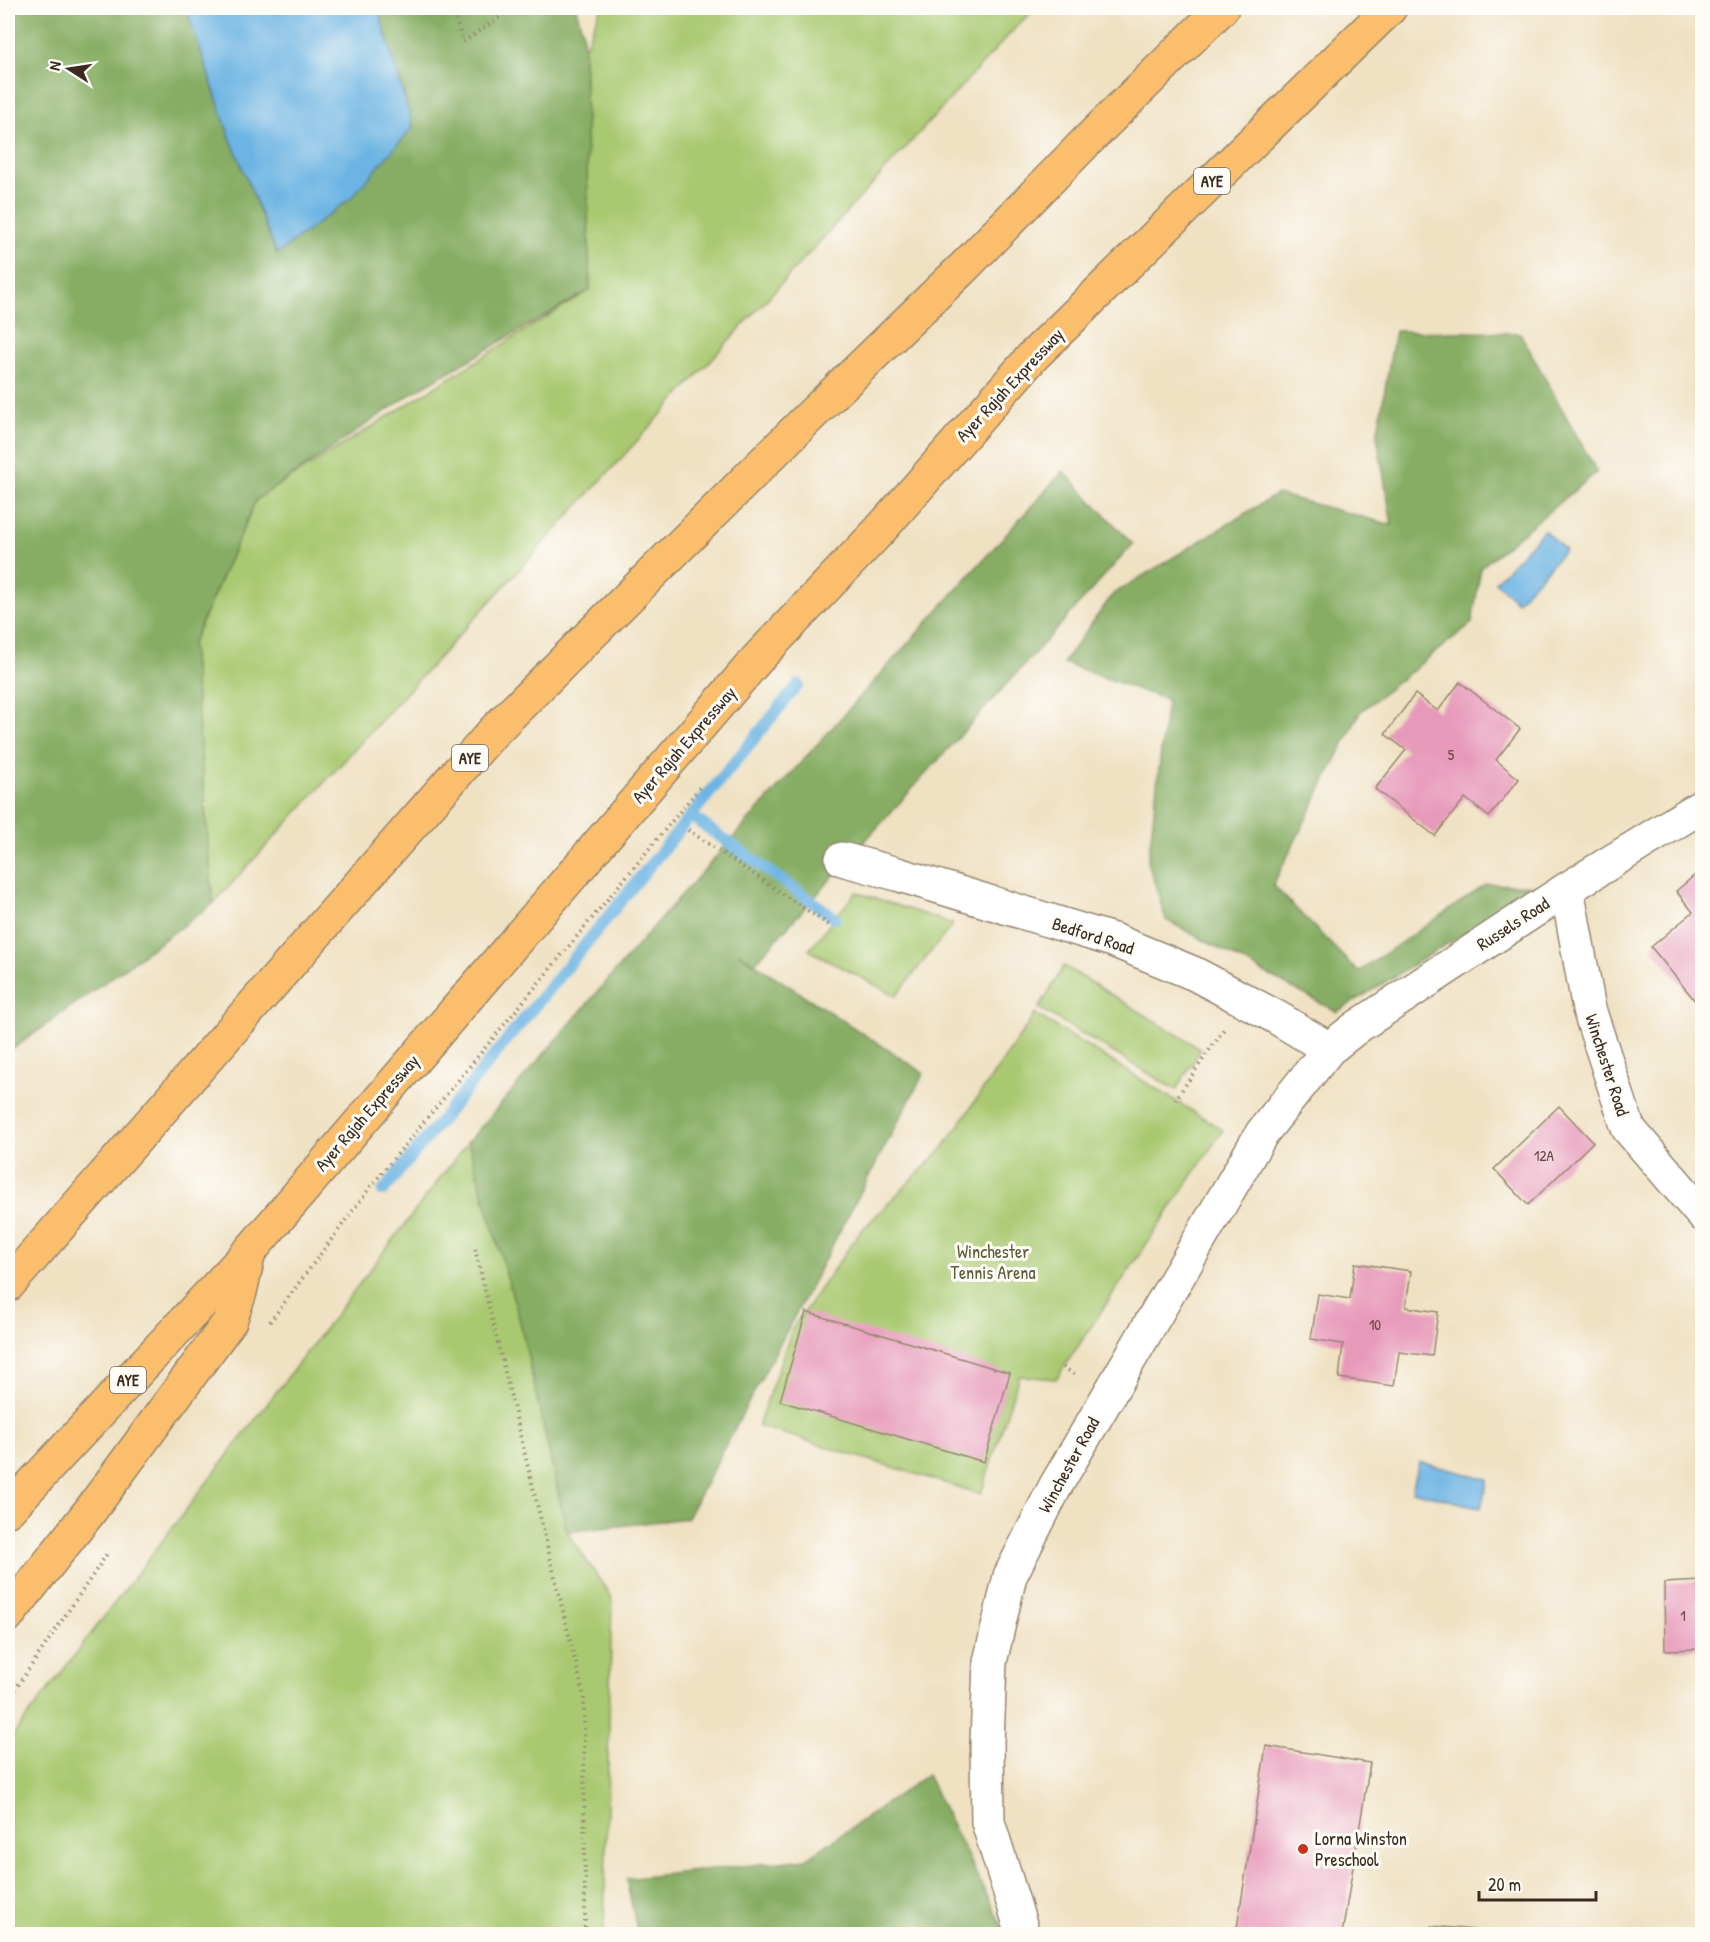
<svg xmlns="http://www.w3.org/2000/svg" width="1710" height="1942" viewBox="0 0 1710 1942" font-family="'Patrick Hand',sans-serif">
<rect width="100%" height="100%" fill="#fdfcf7"/>
<filter id="ink" filterUnits="userSpaceOnUse"><feTurbulence type="fractalNoise" baseFrequency=".0167" numOctaves="2"/><feDisplacementMap in="SourceGraphic" scale="12" xChannelSelector="R" yChannelSelector="G"/><feConvolveMatrix kernelMatrix="1 2 1 2 8 2 1 2 1" color-interpolation-filters="sRGB"/></filter>
<filter id="wash" filterUnits="userSpaceOnUse"><feTurbulence type="fractalNoise" baseFrequency=".008" numOctaves="4" result="noise"/><feDisplacementMap in="SourceGraphic" scale="24" xChannelSelector="R" yChannelSelector="G"/><feGaussianBlur stdDeviation="1.35" result="paint"/><feColorMatrix in="noise" values="0 0 0 0 0 0 0 0 0 0 0 0 0 0 0 0 0 1.4 0 .05"/><feComposite in="paint" operator="in"/></filter>
<g filter="url(#wash)">
<rect width="100%" height="100%" fill="#efe1c2"/>
<!-- green -->
<path fill="#a9c971" stroke="#727a48" stroke-width="1.5" d="M601 8H1036L1017 26 213 904 192 644 256 499 590 290 584 49Z
M856 892 953 924 896 996 809 950Z
M1064 966 1201 1049 1176 1090 1039 1008Z
M1035 1014 1223 1130 1056 1379 1019 1376 981 1494 758 1426 792 1329 859 1233 943 1148Z
M468 1142 520 1321 567 1532 612 1598 604 1934H17L8 1916V1742Z"/>
<!-- forest -->
<path fill="#86ad63" stroke="#606c40" stroke-width="1.5" d="M8 8H186L228 132 277 254 413 127 378 8H576L583 34 584 49 590 290 417 390 256 500 192 644 213 904 14 1048 8 1034Z
M1395 331 1520 333 1597 472 1481 567 1472 623 1360 712 1273 885 1358 972 1487 884 1541 886 1337 1012 1166 920 1148 862 1167 700 1063 663 1113 594 1277 494 1392 525 1377 436Z
M1063 471 1133 544 755 963 738 953 924 1073 687 1518 567 1532 520 1321 468 1142 669 909Z
M927 1775 1006 1934H638L626 1879 806 1859Z"/>
<!-- water -->
<path fill="#6cb4e3" stroke="#546f80" stroke-width="1.5" d="M186 8H378L413 127 351 198 277 254 228 132Z
M1544 530 1565 550 1517 602 1495 582Z
M1419 1462 1488 1479 1481 1508 1412 1491Z"/>
<g fill="none" stroke-linecap="round" stroke-linejoin="round">
<!-- stream -->
<path stroke="#6cb4e3" stroke-width="12" d="M691 816 835 918
M383 1191 798 685"/>
</g>
<g id="blocks">
<!-- building -->
<path fill="#e799ba" d="M1460 682 1520 729 1496 760 1519 779 1489 817 1465 798 1435 836 1375 789 1406 750 1385 734 1415 694 1438 711Z
M1702 869V1006L1701 1008 1651 947 1693 912 1676 891Z
M1559 1106 1593 1142 1528 1205 1494 1169Z
M1355 1263 1411 1271 1406 1307 1438 1312 1432 1356 1399 1352 1394 1386 1339 1378 1343 1344 1311 1339 1318 1294 1350 1299Z
M806 1312 1010 1373 984 1462 780 1401Z
M1702 1581V1649L1665 1650 1664 1583Z
M1266 1746 1370 1763 1342 1934H1236Z
M1431 1926 1474 1930 1473 1934H1430Z"/>
</g>
</g>
<g filter="url(#ink)">
<use href="#blocks" fill-opacity="0" stroke="#958670" stroke-width="1.5"/>
<g fill="none" stroke-linecap="round" stroke-linejoin="round">
<!-- minor casing -->
<g stroke="#958670" stroke-width="36">
<path id="minor" d="M842 859 897 874 1113 940 1195 974 1276 1017 1329 1049
M1567 889 1589 1009 1628 1128 1702 1214
M1023 1934 988 1822 987 1743 990 1662 1010 1576 1055 1487 1262 1133 1329 1049 1357 1027 1567 889 1702 806"/>
</g>
<!-- highway casing -->
<g stroke="#958670" stroke-width="36">
<path id="highway" d="M8 1285 493 732 803 423 967 264 1087 141 1222 8
M8 1510 249 1252 758 658 880 530 1034 355 1390 8
M8 1615 90 1511 230 1321 240 1292 249 1252"/>
</g>
<!-- path -->
<path stroke="#958670" stroke-width="4" stroke-dasharray="1.5 4.5" stroke-linecap="butt" d="M452 8 463 42 513 8
M688 830 829 925
M1175 1100 1224 1029
M475 1249 584 1697 585 1934
M270 1322 372 1185 701 786
M1063 1367 1077 1376
M8 1700 107 1554"/>
<!-- minor -->
<use href="#minor" stroke="#fff" stroke-width="33"/>
<!-- highway -->
<use href="#highway" stroke="#fabe6d" stroke-width="33"/>
</g>
</g>
<!-- markers -->
<circle fill="#c8321e" stroke="#fdfcf7" stroke-width="2" cx="1303" cy="1849" r="6"/>
<g text-anchor="middle" stroke-width="6" stroke-linejoin="round" paint-order="stroke">
<!-- number labels -->
<g font-size="15" fill="#664645">
<text x="1451" y="760">5</text>
<text x="1544" y="1161">12A</text>
<text x="1375" y="1330">10</text>
<text x="1683" y="1621">1</text>
</g>
<!-- shield labels -->
<g fill="#fdfcf7" stroke="#75695f" stroke-width="1.5">
<rect x="1194" y="168" width="36" height="26" rx="4.5"/>
<rect x="452" y="745" width="36" height="26" rx="4.5"/>
<rect x="110" y="1367" width="36" height="26" rx="4.5"/>
</g>
<g font-size="16" font-weight="bold" fill="#3b2a1e">
<text x="1212" y="187">AYE</text>
<text x="470" y="764">AYE</text>
<text x="128" y="1386">AYE</text>
</g>
<!-- street labels -->
<g font-size="18" fill="#3b2a1e" stroke="#fdfcf7">
<text transform="translate(1010 385) rotate(-47)" y="6">Ayer Rajah Expressway</text>
<text transform="translate(684 745) rotate(-49)" y="6">Ayer Rajah Expressway</text>
<text transform="translate(1513 924) rotate(-33)" y="6">Russels Road</text>
<text transform="translate(1093 936) rotate(18)" y="6">Bedford Road</text>
<text transform="translate(1607 1065) rotate(72)" y="6">Winchester Road</text>
<text transform="translate(367 1113) rotate(-49)" y="6">Ayer Rajah Expressway</text>
<text transform="translate(1069 1465) rotate(-61)" y="6">Winchester Road</text>
</g>
<!-- park labels -->
<g font-size="18" fill="#5c5a37" stroke="#fdfcf7">
<text x="993" y="1258">Winchester<tspan x="993" dy="21">Tennis Arena</tspan></text>
</g>
<!-- poi labels -->
<g font-size="18" fill="#3b2a1e" stroke="#fdfcf7" text-anchor="start">
<text x="1315" y="1845">Lorna Winston<tspan x="1315" dy="21">Preschool</tspan></text>
</g>
</g>
<!-- margin -->
<rect width="1710" height="1942" fill="none" stroke="#fdfcf7" stroke-width="30"/>
<!-- north arrow -->
<g transform="translate(69 69) rotate(282)" stroke="#fdfcf7" stroke-width="4.5" paint-order="stroke">
<path d="M0-4.5L10 22L0 15L-10 22Z" fill="#3b2a1e"/>
<text y="-9" font-size="16" font-weight="bold" text-anchor="middle" fill="#3b2a1e">N</text>
</g>
<!-- scale -->
<path d="M1479 1891v9h117v-9" fill="none" stroke="#3b2a1e" stroke-width="3"/>
<text x="1488" y="1891" font-size="18" fill="#3b2a1e" stroke="#fdfcf7" stroke-width="4.5" paint-order="stroke">20 m</text>
</svg>
